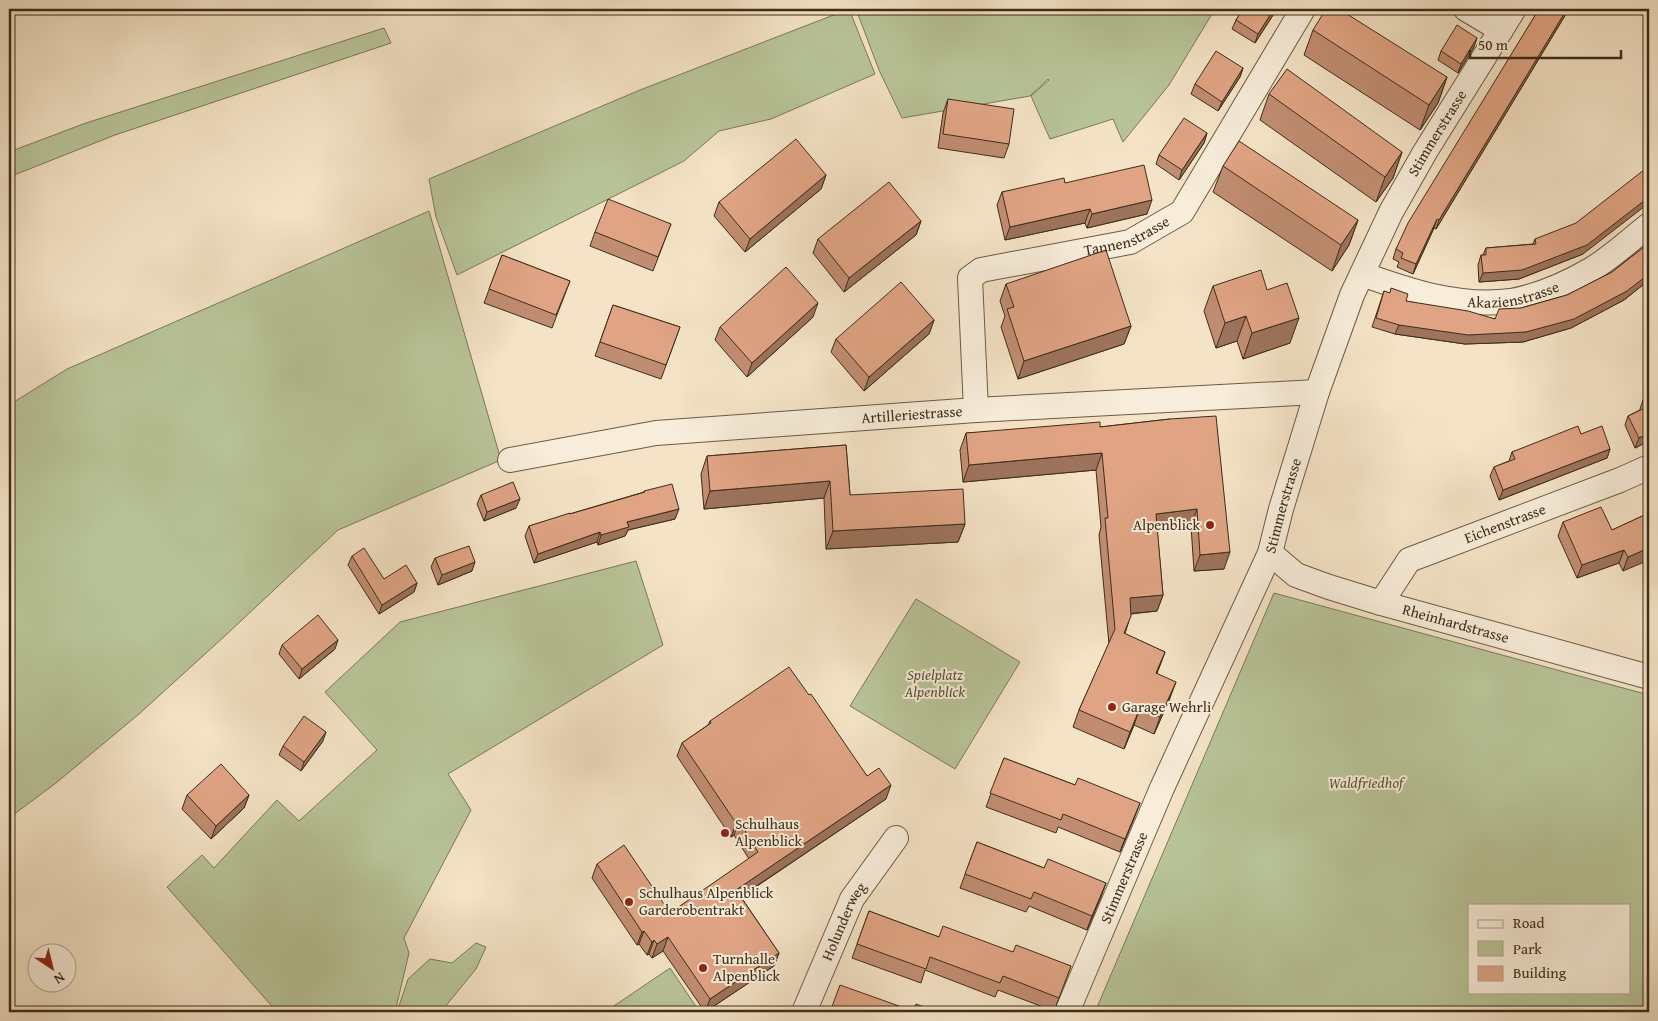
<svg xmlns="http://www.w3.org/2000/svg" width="1658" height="1021" viewBox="0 0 1658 1021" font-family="'Gentium Book Plus',serif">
<rect width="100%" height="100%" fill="#f4e3c6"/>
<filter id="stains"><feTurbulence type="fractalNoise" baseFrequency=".004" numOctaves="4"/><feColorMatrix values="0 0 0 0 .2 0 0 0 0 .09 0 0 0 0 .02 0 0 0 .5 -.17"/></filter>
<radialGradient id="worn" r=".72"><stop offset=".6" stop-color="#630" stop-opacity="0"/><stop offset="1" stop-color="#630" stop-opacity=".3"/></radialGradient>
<!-- green -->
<path fill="#b8c498" stroke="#7b7858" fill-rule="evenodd" d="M849 9 875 74 771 119 719 131 684 161 457 275 436 217 429 179 640 90Z
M856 9H1215L1169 85 1123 142 1113 119 1050 139 1031 96 1049 80 1048 79 1030 96 902 118 879 70Z
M384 28 391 43 115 135 9 177V152L86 123Z
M429 211 501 460 338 530 227 634 139 714 56 783 9 818V405L67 369Z
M636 561 663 645 448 774 471 810 404 938 409 953 395 1012H277L167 887 202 855 214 868 277 800 299 821 377 750 325 692 400 622Z
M1274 593 1649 695V1012H1095ZM1469 905H1629V992H1469Z
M916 599 1020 662 955 769 850 706Z
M476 943 486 947 476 969 444 1008V1012H397L408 979 430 959 452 963Z
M670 968 697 1008 691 1012H613L611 1008Z"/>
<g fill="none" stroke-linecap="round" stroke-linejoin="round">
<!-- minor casing -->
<g stroke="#6c5a44" stroke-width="26">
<g id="minor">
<path d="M1466 9 1501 30"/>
<path id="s1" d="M1362 274C1409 291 1460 308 1511 301 1538 296 1568 283 1592 269 1612 257 1631 239 1649 225"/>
<path id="s2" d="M976 410 970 278 981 270 1130 242 1182 212 1303 9"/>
<path id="s3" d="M510 460 656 433 976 410 1317 392"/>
<path id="s4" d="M1270 553 1296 575 1329 587 1381 603 1649 677"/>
<path id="s5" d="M1381 603 1409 560 1620 480 1649 467"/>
<path id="s6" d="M804 1012 852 899 896 838"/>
<path id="s7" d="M1067 1012 1162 788 1270 553 1281 509 1317 392 1352 295 1391 212 1425 152 1514 9"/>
</g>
</g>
<!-- minor -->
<use href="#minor" stroke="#f8edda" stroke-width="24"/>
</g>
<!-- wall -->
<path fill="#c18d72" stroke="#3e2d18" d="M1243 9H1277L1255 43 1232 29 1236 20Z
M1539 9H1569L1436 229 1434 228 1413 274 1397 267 1399 262 1393 259 1396 249Z
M1313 30 1447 77 1438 103 1420 130 1304 55Z
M1474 47 1458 73 1438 60 1441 51Z
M1243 68 1240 77 1218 111 1191 94 1195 84Z
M1269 94 1402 152 1393 178 1376 202 1260 120Z
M948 99 1009 144 1004 158 938 148 943 113Z
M1207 133 1204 143 1179 180 1156 164 1159 155Z
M1223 166 1358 220 1349 245 1332 271 1213 192Z
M826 175 821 189 745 252 714 216 719 202Z
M1065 183 1147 214 1087 228 1085 223 1005 240 997 205 1002 192Z
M921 221 916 235 844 292 813 253 818 239Z
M671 224 653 271 590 246 595 232Z
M1535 239 1583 254 1519 279 1479 282 1478 265 1481 255H1483L1486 248 1533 244Z
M1649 243V280L1624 300 1571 328 1523 342 1465 344 1395 334 1372 327 1384 291 1406 301 1495 319 1521 308 1567 295 1612 272Z
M502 255 570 281 552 328 484 303Z
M1006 284 1131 326 1124 344 1018 379 1001 327 1005 316 1000 301Z
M1213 286 1267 290 1290 343 1243 359 1237 341 1216 348 1204 311Z
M613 305 680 327 661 379 595 356Z
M813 317 747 377 715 340 720 327Z
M934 320 929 334 864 391 831 352 836 339Z
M1649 397V441L1635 448 1625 425 1628 416 1640 410V409L1643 400Z
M1170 419 1224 569 1194 571 1191 526 1157 529 1163 595 1157 611 1131 614 1125 634 1165 652 1157 673 1170 698 1154 734 1134 725 1124 749 1073 727 1079 710 1109 644 1099 535 1101 527 1096 470 963 482 960 450 966 433 1100 427Z
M1581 434 1610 449 1607 458 1499 500 1490 476 1494 467 1509 461 1512 452Z
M846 445 850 495 965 524 958 542 826 549 824 498 704 509 701 474 707 456Z
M644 491 675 519 628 530 625 536 598 545 597 542 534 563 525 536 529 526 644 492Z
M481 495 516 508 484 521 477 504Z
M1649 513 1623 571 1619 563 1577 578 1558 536 1563 522 1612 530Z
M352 556 384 579 417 583 414 592 379 614 348 565Z
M435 558 472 571 438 585 431 567Z
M282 645 335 649 299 679 279 654Z
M809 695 867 776 886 799 741 897 779 953 774 966 705 1012 663 951 652 958 649 954 647 955 639 944 637 945 592 878 597 864 670 913 749 859 734 835 731 837 677 756 682 743 708 725 710 721Z
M323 741 301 771 279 755 283 746Z
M1004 758 1075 785 1135 816 1120 852 1058 827 1056 833 986 807Z
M187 795H249L244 808 211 839 182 809Z
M977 842 1044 868 1106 883 1087 930 1029 906 1026 912 960 888Z
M869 911 939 937 1013 952 1071 966 1054 1011 998 990 995 997 925 970 921 983 852 958Z"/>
<!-- shaded-wall -->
<path fill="#9d735c" stroke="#3e2d18" d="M1274 9H1277L1255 43 1258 34Z
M1567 9H1569L1436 229 1439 220Z
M1477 38 1474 47 1458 73 1461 64Z
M1243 68 1240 77 1218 111 1222 102Z
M1447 77 1438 103 1420 130 1429 105Z
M1207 133 1204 143 1179 180 1182 170Z
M1402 152 1393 178 1376 202 1385 177Z
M826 175 821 189 745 252 750 239Z
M1649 197V203L1583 254 1519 279 1479 282 1483 273Z
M1152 200 1147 214 1087 228 1092 214Z
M1090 209 1085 223 1005 240 1010 227Z
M1437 219 1434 228 1413 274 1416 264Z
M1358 220 1349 245 1332 271 1341 245Z
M921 221 916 235 844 292 849 278Z
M1649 274V280L1624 300 1571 328 1523 342 1465 344 1395 334 1399 325 1526 332Z
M818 303 813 317 747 377 752 363Z
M1246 316 1237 341 1216 348 1225 323Z
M1299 318 1290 343 1243 359 1252 333Z
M934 320 929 334 864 391 869 377Z
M1131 326 1124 344 1018 379 1024 361Z
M1649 433V441L1635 448 1639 438Z
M1610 449 1607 458 1499 500 1503 490Z
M1102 453 1096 470 963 482 969 465Z
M830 481 824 498 704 509 710 491Z
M520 499 516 508 484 521 487 512Z
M679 509 675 519 628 530 625 536 598 545 601 535 627 522Z
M1197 509 1191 526 1150 530 1156 514Z
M965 524 958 542 826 549 833 531Z
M600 532 597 542 534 563 538 554Z
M1649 548V560L1623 571 1628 557Z
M1624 550 1619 563 1577 578 1582 565Z
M1230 552 1224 569 1194 571 1200 555Z
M475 562 472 571 438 585 442 575Z
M417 583 414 592 379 614 382 605Z
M1163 595 1157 611 1124 614 1130 598Z
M338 640 335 649 299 679 302 669Z
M1165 652 1159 668 1150 690 1156 673Z
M1176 682 1170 698 1154 734 1160 717Z
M1140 708 1134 725 1124 749 1130 732Z
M326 732 323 741 301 771 304 762Z
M891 785 886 799 731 903 736 890Z
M249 795 244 808 211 839 216 826Z
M1140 803 1135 816 1120 852 1125 839Z
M739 821 734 835 731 837 736 823Z
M1106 883 1101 897 1087 930 1092 916Z
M644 931 639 944 637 945 642 932Z
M668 937 663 951 652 958 657 944Z
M654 940 649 954 647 955 652 942Z
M779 953 774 966 705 1012 710 999Z"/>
<!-- building -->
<path fill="#e0a484" stroke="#3e2d18" d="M1243 9H1274L1258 34 1236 20Z
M1326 9H1339L1447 77 1429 105 1313 30Z
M1539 9H1567L1439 220 1437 219 1416 264 1401 258 1403 253 1396 249 1408 223Z
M1457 25 1477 38 1461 64 1441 51Z
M1216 51 1243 68 1222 102 1195 84Z
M1287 69 1402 152 1385 177 1269 94Z
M948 99 1014 109 1009 144 943 134Z
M1184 118 1207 133 1182 170 1159 155Z
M796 139 826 175 750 239 719 202Z
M1239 141 1358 220 1341 245 1223 166Z
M1144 165 1152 200 1092 214 1090 209 1010 227 1002 192 1064 178 1065 183Z
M1649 166V197L1587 245 1522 270 1483 273 1481 255H1486V248L1536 244 1535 239 1576 223Z
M889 182 921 221 849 278 818 239Z
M608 199 671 224 658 257 595 232Z
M1649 243V274L1627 291 1574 319 1526 332 1468 335 1399 325 1376 318 1384 291 1390 293 1391 288 1408 294 1406 301 1468 311 1495 319 1499 309 1521 308 1567 295 1612 272Z
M1106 250 1131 326 1024 361 1007 309 1014 307 1006 284Z
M502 255 570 281 556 315 489 289Z
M786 267 818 303 752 363 720 327Z
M1261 270 1267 290 1287 283 1299 318 1252 333 1246 316 1225 323 1213 286Z
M901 282 934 320 869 377 836 339Z
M613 305 680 327 666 365 600 342Z
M1649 397V433L1639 438 1628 416 1647 407 1643 400Z
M1216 416 1230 552 1200 555 1197 509 1156 514 1163 595 1130 598 1131 616 1124 633 1165 652 1156 673 1176 682 1160 717 1140 708 1130 732 1079 710 1115 629 1105 518H1108L1102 453 969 465 966 433 1100 422V427L1170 419Z
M1578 426 1581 434 1602 426 1610 449 1503 490 1494 467 1515 459 1512 452Z
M846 445 850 495 963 489 965 524 833 531 830 481 710 491 707 456Z
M513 482 520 499 487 512 481 495Z
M672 484 679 509 627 522 629 527 601 535 600 532 538 554 529 526 570 513V514L645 492 644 491Z
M1601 507 1612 530 1649 513V548L1628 557 1624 550 1582 565 1563 522Z
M469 546 475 562 442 575 435 558Z
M364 548 384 579 406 565 417 583 382 605 352 556Z
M318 615 338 640 302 669 282 645Z
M789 667 809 695 811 694 867 776 879 768 891 785 736 890 779 953 710 999 668 937 657 944 654 940 652 942 644 931 642 932 597 864 624 845 670 913 758 852 739 821 736 823 682 743 711 723 710 721Z
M304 716 326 732 304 762 283 746Z
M1004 758 1075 785 1078 778 1140 803 1125 839 1063 814 1061 820 990 793Z
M221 764 249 795 216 826 187 795Z
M977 842 1044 868 1048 859 1106 883 1092 916 1034 892 1031 899 965 874Z
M869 911 939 937 943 926 1013 952 1016 945 1071 966 1059 998 1003 976 1000 983 930 957 926 969 857 944Z
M840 985 913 1011 916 1004 938 1012H830Z"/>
<!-- markers -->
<g fill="#8f2418" stroke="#f8edda" stroke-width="2">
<circle cx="1210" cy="525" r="5"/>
<circle cx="1112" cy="707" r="5"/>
<circle cx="725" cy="833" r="5"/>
<circle cx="629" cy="902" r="5"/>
<circle cx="703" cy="968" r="5"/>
</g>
<g text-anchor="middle" stroke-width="4" stroke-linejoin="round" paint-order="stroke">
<!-- street labels -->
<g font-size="15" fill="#3e2d18" stroke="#f8edda">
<text dy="5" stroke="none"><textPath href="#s7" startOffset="956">Stimmerstrasse</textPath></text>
<text dy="5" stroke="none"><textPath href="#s2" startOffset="296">Tannenstrasse</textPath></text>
<text dy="5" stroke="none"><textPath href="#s1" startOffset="156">Akazienstrasse</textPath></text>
<text dy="5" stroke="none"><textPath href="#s3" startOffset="405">Artilleriestrasse</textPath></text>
<text dy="5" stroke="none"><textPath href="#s7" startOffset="551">Stimmerstrasse</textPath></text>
<text dy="5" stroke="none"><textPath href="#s5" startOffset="154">Eichenstrasse</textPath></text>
<text dy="5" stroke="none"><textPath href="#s4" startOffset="201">Rheinhardstrasse</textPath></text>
<text dy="5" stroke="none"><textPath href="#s7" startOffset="146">Stimmerstrasse</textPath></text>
<text dy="5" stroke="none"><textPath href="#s6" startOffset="99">Holunderweg</textPath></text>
</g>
<!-- poi labels -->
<g font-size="15" fill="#3e2d18" stroke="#f8edda" text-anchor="start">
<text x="1200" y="530" text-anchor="end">Alpenblick</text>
<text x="1122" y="712">Garage Wehrli</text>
<text x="735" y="829">Schulhaus<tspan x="735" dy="17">Alpenblick</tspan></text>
<text x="639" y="898">Schulhaus Alpenblick<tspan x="639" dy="17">Garderobentrakt</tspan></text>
<text x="713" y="964">Turnhalle<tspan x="713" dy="17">Alpenblick</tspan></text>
</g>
<!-- park labels -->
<g font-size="15" font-style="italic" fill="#5c5338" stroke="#f8edda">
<text x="935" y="680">Spielplatz<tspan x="935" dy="17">Alpenblick</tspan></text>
<text x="1366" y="788">Waldfriedhof</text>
</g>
</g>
<!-- margin -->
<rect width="1658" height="1021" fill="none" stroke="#f4e3c6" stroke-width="30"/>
<rect x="10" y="10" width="1638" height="1001" fill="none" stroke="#3e2d18" stroke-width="2.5"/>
<rect x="15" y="15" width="1628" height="991" fill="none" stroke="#3e2d18"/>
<!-- legend -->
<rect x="1468" y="904" width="162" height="90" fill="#f8edda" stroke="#aea08c"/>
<rect x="1478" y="920" width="25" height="8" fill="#f8edda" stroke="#aea08c"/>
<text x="1513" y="928" font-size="15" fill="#3e2d18">Road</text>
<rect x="1478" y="941" width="25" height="15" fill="#b8c498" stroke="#aea08c"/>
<text x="1513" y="954" font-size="15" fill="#3e2d18">Park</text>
<rect x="1478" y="966" width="25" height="15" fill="#e0a484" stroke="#aea08c"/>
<text x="1513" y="978" font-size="15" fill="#3e2d18">Building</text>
<!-- north arrow -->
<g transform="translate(52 968) rotate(145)"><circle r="24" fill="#f8edda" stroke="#aea08c"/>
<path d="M0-4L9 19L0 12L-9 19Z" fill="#8f2418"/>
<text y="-8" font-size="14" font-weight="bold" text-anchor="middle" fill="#3e2d18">N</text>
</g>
<!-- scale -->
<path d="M1470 50v8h151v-8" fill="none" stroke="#3e2d18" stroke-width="2.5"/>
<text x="1478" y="50" font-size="15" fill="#3e2d18" stroke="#f8edda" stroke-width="4" paint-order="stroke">50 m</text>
<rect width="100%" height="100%" filter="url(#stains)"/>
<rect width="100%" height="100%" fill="url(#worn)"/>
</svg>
